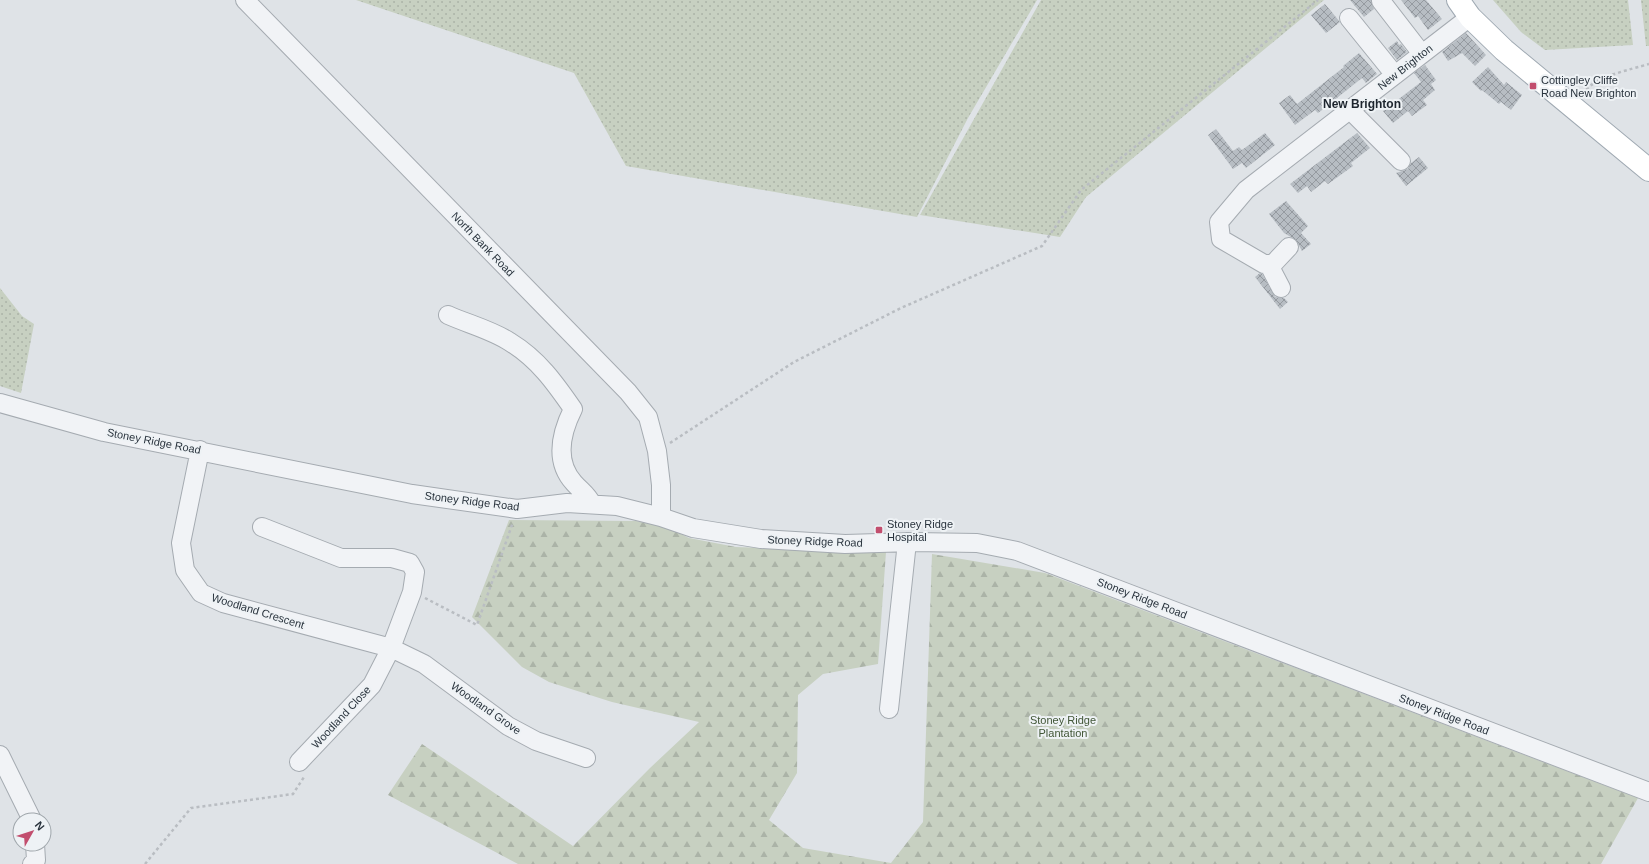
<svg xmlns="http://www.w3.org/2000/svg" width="1649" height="864" viewBox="0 0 1649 864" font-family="Helvetica,sans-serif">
<defs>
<pattern id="grass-dots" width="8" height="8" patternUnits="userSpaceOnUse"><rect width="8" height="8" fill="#c7d0c1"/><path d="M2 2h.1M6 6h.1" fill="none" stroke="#abb3a7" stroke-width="1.8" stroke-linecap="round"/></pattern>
<pattern id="forest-firs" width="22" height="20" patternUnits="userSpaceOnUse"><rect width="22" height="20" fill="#c7d0c1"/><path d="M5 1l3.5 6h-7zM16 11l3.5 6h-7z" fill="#abb3a7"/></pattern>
<pattern id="building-cross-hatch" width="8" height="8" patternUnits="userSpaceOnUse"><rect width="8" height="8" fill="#b7bdc3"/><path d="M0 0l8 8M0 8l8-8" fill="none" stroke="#959aa0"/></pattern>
</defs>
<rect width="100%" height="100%" fill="#dfe3e7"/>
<!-- grass -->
<path fill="url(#grass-dots)" d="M356 0H1037L968 118 917 217 626 166 574 73Z
M1041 0H1324L1086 197 1060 237 920 215Z
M1493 0H1628L1633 45 1545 50 1521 32Z
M1641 0H1649V46H1646Z
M0 288 22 316 34 324 21 393 0 386Z"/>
<!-- forest -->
<path fill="url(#forest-firs)" d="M509 520 636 521 669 528 689 538 736 547 886 552 878 664 823 674 798 695 797 773 769 820 803 848 891 863 923 822 932 554 1045 573 1638 798 1601 864H518L388 795 422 744 573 846 650 768 699 722 612 702 549 682 522 667 472 617Z"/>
<!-- building -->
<path fill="url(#building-cross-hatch)" d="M1350 0H1371L1374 9 1364 17Z
M1401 0H1426L1442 19 1428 30 1418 16 1415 18Z
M1325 4 1340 22 1326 33 1311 15Z
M1466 33 1486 55 1475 66 1462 53 1448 61 1442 52Z
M1397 41 1399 45 1401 44 1407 52 1397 60 1388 48Z
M1359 53 1377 74 1366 83 1362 78 1318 113 1315 110 1295 125 1279 103 1290 95 1297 104 1344 67 1343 66Z
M1425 65 1436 80 1431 84 1435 90 1423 100 1427 105 1412 116 1408 111 1393 123 1383 111 1421 82 1414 73Z
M1488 67 1504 85 1506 82 1522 95 1511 110 1501 102 1499 104 1482 90 1481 91 1472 82Z
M1216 129 1233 151 1239 147 1242 150 1265 133 1275 145 1246 168 1242 163 1233 169 1208 135Z
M1357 133 1370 148 1351 163 1353 166 1328 184 1325 181 1311 192 1307 186 1298 193 1290 184Z
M1419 157 1428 168 1406 186 1396 173 1408 169 1411 163Z
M1286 201 1308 226 1301 233 1311 244 1302 251 1296 240 1284 233 1269 214Z
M1260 273 1262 274 1275 297 1284 298 1288 302 1280 309 1255 277Z"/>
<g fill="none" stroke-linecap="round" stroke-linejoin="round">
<!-- minor casing -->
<g stroke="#a5abb1" stroke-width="20">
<path id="minor" d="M245 0 628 392 648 417 657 451 661 485V517
M1381 1 1422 54
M1349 18 1395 75
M1350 110 1401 161
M1289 247 1273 264H1264L1221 239 1219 222 1246 190 1470 17
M1269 265 1281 288
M448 315C468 324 492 330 510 342 538 359 555 383 573 409 561 433 554 461 574 483 581 491 587 494 592 504
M0 403 104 432 412 494 517 509 567 503 617 506 661 517 693 528 761 539 845 544 913 542 977 543 1017 551 1649 792
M200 450 181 543 185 570 201 593 223 603 391 648 424 664 508 726 536 741 586 758
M262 527 341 558H392L410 563 415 572 412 592 391 648 372 685 299 762
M889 709 907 542
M0 755 32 820
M32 864 36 860 35 844"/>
</g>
<!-- major casing -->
<g stroke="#9fa9b2" stroke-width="24">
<path id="major" d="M1458 0 1470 17 1504 50 1649 170"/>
</g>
<!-- path -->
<path stroke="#b9bdc2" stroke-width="2.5" stroke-dasharray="3 3" stroke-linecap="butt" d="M1584 95C1587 78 1633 69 1649 64
M670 443 794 362 901 308 1042 246 1081 190 1318 0
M425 598 477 625 513 522
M145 864 191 808 293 794 304 777"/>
<!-- minor -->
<use href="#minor" stroke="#f1f3f6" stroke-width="18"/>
<!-- major -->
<use href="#major" stroke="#fff" stroke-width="22"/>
</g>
<!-- markers -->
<g fill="#c24e6e" stroke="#eef2f5" stroke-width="1.5">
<rect x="1529" y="82" width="8" height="8" rx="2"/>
<rect x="875" y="526" width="8" height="8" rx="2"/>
</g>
<g text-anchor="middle" stroke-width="4" stroke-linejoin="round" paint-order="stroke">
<!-- street labels -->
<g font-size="11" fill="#29333d" stroke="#eef2f5">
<text transform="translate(1405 67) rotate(-38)" y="4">New Brighton</text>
<text transform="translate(483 244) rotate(46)" y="4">North Bank Road</text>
<text transform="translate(154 441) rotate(11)" y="4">Stoney Ridge Road</text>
<text transform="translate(472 501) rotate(7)" y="4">Stoney Ridge Road</text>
<text transform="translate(815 541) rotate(2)" y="4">Stoney Ridge Road</text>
<text transform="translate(1142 598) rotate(21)" y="4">Stoney Ridge Road</text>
<text transform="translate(258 611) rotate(17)" y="4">Woodland Crescent</text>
<text transform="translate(486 708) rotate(35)" y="4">Woodland Grove</text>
<text transform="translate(1444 714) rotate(21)" y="4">Stoney Ridge Road</text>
<text transform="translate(341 717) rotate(-47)" y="4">Woodland Close</text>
</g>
<!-- poi labels -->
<g font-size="11" fill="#29333d" stroke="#eef2f5" text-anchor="start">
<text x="1541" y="84">Cottingley Cliffe<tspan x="1541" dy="13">Road New Brighton</tspan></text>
<text x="887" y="528">Stoney Ridge<tspan x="887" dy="13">Hospital</tspan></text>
</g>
<!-- park labels -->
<g font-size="11" fill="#425738" stroke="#eef2f5">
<text x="1063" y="724">Stoney Ridge<tspan x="1063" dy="13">Plantation</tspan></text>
</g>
<!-- neighbourhood labels -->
<g font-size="12" font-weight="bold" fill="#1c242d" stroke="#eef2f5">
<text x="1362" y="108">New Brighton</text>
</g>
</g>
<!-- north arrow -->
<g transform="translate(32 832) rotate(51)"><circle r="19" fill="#eef2f5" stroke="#9fa6ab"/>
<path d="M0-3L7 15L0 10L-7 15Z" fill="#c24e6e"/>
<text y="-6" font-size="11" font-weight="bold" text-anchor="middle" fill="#29333d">N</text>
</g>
</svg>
